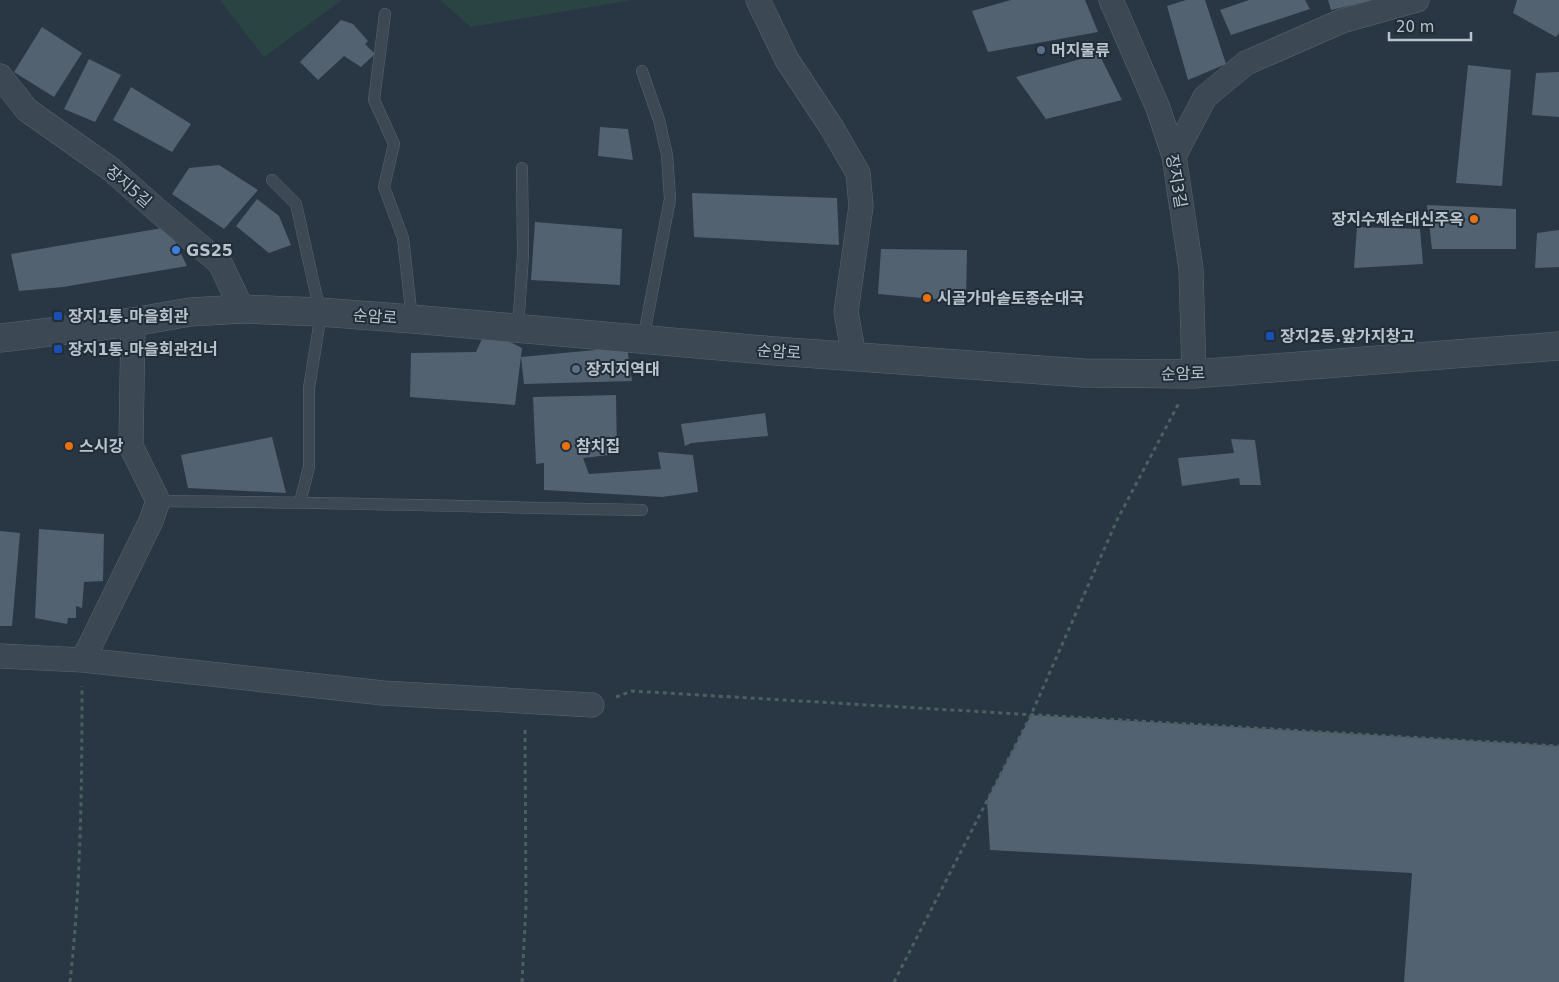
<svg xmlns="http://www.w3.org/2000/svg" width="1559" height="982" viewBox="0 0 1559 982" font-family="'DejaVu Sans','Noto Sans KR',sans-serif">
<rect width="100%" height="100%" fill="#283743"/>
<!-- green -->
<path fill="#2a4444" d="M220 0H342L264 57Z
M440 0H632L471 27Z"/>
<!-- building -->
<path fill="#536270" d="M1011 0H1085L1098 32 988 52 972 11Z
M1186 0H1205L1226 64 1188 80 1167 6Z
M1249 0H1305L1310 9 1231 35 1220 10Z
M1328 0H1370V1L1331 10Z
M1517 0H1559V33L1556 37 1513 13Z
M341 20 353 24 368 41 365 44 375 54 361 67 344 56 318 80 300 62Z
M42 27 82 53 54 97 14 72Z
M1099 54 1122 100 1046 119 1016 77Z
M89 59 121 75 95 122 64 109Z
M1468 65 1511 70 1502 186 1456 183Z
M1559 72V117L1532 115 1536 73Z
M131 87 191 124 172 152 113 120Z
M600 127 628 129 633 160 598 156Z
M219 165 258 190 224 229 172 194 189 168Z
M692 193 837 198 839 245 694 237Z
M257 199 279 216 291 245 269 253 236 226Z
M1427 205 1516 209V249H1432Z
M535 222 622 229 620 285 531 280Z
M168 227 187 266 63 287 19 291 11 254Z
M1357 227 1420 229 1423 264 1354 268Z
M1559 230V267L1535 268 1537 233Z
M881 249 967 250 966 302 878 294Z
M486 330 522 348 515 405 410 397 411 353 476 352Z
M627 347 632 381 524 384 521 357Z
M616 395 617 454 583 458 589 474 661 469 658 452 693 455 698 492 662 497 544 490V463L536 464 533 397Z
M765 413 768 436 691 443 685 446 681 424Z
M272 437 286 493 188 488 181 455Z
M1231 439 1255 440 1261 485H1240L1239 478 1182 486 1178 458 1234 453Z
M39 529 104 534 103 581 84 582 82 608 76 606V618H68L67 624 35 618Z
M0 531 20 533 12 626H0Z
M1031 715 1559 746V982H1404L1412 873 990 850 987 800Z"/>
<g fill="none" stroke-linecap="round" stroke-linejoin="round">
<!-- service casing -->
<g stroke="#5a6670" stroke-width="12">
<path id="service" d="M385 14 374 100 394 144 384 187 403 238 412 319
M642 71 659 120 667 155 670 199 643 340
M272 180 296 204 320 312 319 326 309 388V467L300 502
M518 328 523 255 522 168
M158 501C320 502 481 507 642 510"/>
</g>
<!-- minor casing -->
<g stroke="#5a6670" stroke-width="25">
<path id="minor" d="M758 0 787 60 832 128 858 173 861 206 846 312 854 356
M1111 0 1158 108 1174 156 1191 269 1194 374
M0 76 27 110 112 170 157 210 220 263 242 309
M1174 156 1205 97 1246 63 1342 21 1417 0
M0 656 83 660 383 693 592 705
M83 660 151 521 158 501 131 446 133 322"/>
</g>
<!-- tertiary casing -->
<g stroke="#5a6670" stroke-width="29">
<path id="tertiary" d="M0 338 133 322 190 312 242 309 320 312 412 319 775 351 1083 373 1194 374 1559 346"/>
</g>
<!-- path -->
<path stroke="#4a6161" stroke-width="3" stroke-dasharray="4 4" stroke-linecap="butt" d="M616 697 632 691 1559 746
M70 982C81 883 82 785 82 686
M522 982 526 906 525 727
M894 982 1031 715 1117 520 1180 401"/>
<!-- service -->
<use href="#service" stroke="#3c4853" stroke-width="11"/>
<!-- minor -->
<use href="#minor" stroke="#3c4853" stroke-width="24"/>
<!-- tertiary -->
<use href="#tertiary" stroke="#3c4853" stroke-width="28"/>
</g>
<!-- markers -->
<g fill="#5c6f8a" stroke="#212d38" stroke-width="2">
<circle cx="1041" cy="50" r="5"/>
<circle cx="576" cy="369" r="5"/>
</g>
<g fill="#e8710a" stroke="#212d38" stroke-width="2">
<circle cx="1474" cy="219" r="5"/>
<circle cx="927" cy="298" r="5"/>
<circle cx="69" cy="446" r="5"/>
<circle cx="566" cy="446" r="5"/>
</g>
<circle fill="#3f7fe0" stroke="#212d38" stroke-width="2" cx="176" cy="250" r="5"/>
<g fill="#1a4fb4" stroke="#212d38" stroke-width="2">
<rect x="53" y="311" width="10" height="10" rx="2.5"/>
<rect x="1265" y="331" width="10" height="10" rx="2.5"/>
<rect x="53" y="344" width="10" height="10" rx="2.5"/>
</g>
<g text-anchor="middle" stroke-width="4" stroke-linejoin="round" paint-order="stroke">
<!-- poi labels -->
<g font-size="16" font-weight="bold" fill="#b9c3cc" stroke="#212d38" text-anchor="start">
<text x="1051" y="56">머지물류</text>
<text x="1464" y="225" text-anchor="end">장지수제순대신주옥</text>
<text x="186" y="256">GS25</text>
<text x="937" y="304">시골가마솥토종순대국</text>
<text x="68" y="322">장지1통.마을회관</text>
<text x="1280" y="342">장지2동.앞가지창고</text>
<text x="68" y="355">장지1통.마을회관건너</text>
<text x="586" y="375">장지지역대</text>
<text x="79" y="452">스시강</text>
<text x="576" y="452">참치집</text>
</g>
<!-- street labels -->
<g font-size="16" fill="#b9c3cc" stroke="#212d38">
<text transform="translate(1177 181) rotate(80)" y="6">장지3길</text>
<text transform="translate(129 186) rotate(41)" y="6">장지5길</text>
<text transform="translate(375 316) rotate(4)" y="6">순암로</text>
<text transform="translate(779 351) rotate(4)" y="6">순암로</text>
<text transform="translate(1183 373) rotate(-1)" y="6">순암로</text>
</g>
</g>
<!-- scale -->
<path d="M1389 32v8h82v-8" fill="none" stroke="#b9c3cc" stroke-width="2.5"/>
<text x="1396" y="32" font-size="15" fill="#b9c3cc" stroke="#212d38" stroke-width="4" paint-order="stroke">20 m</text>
</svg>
